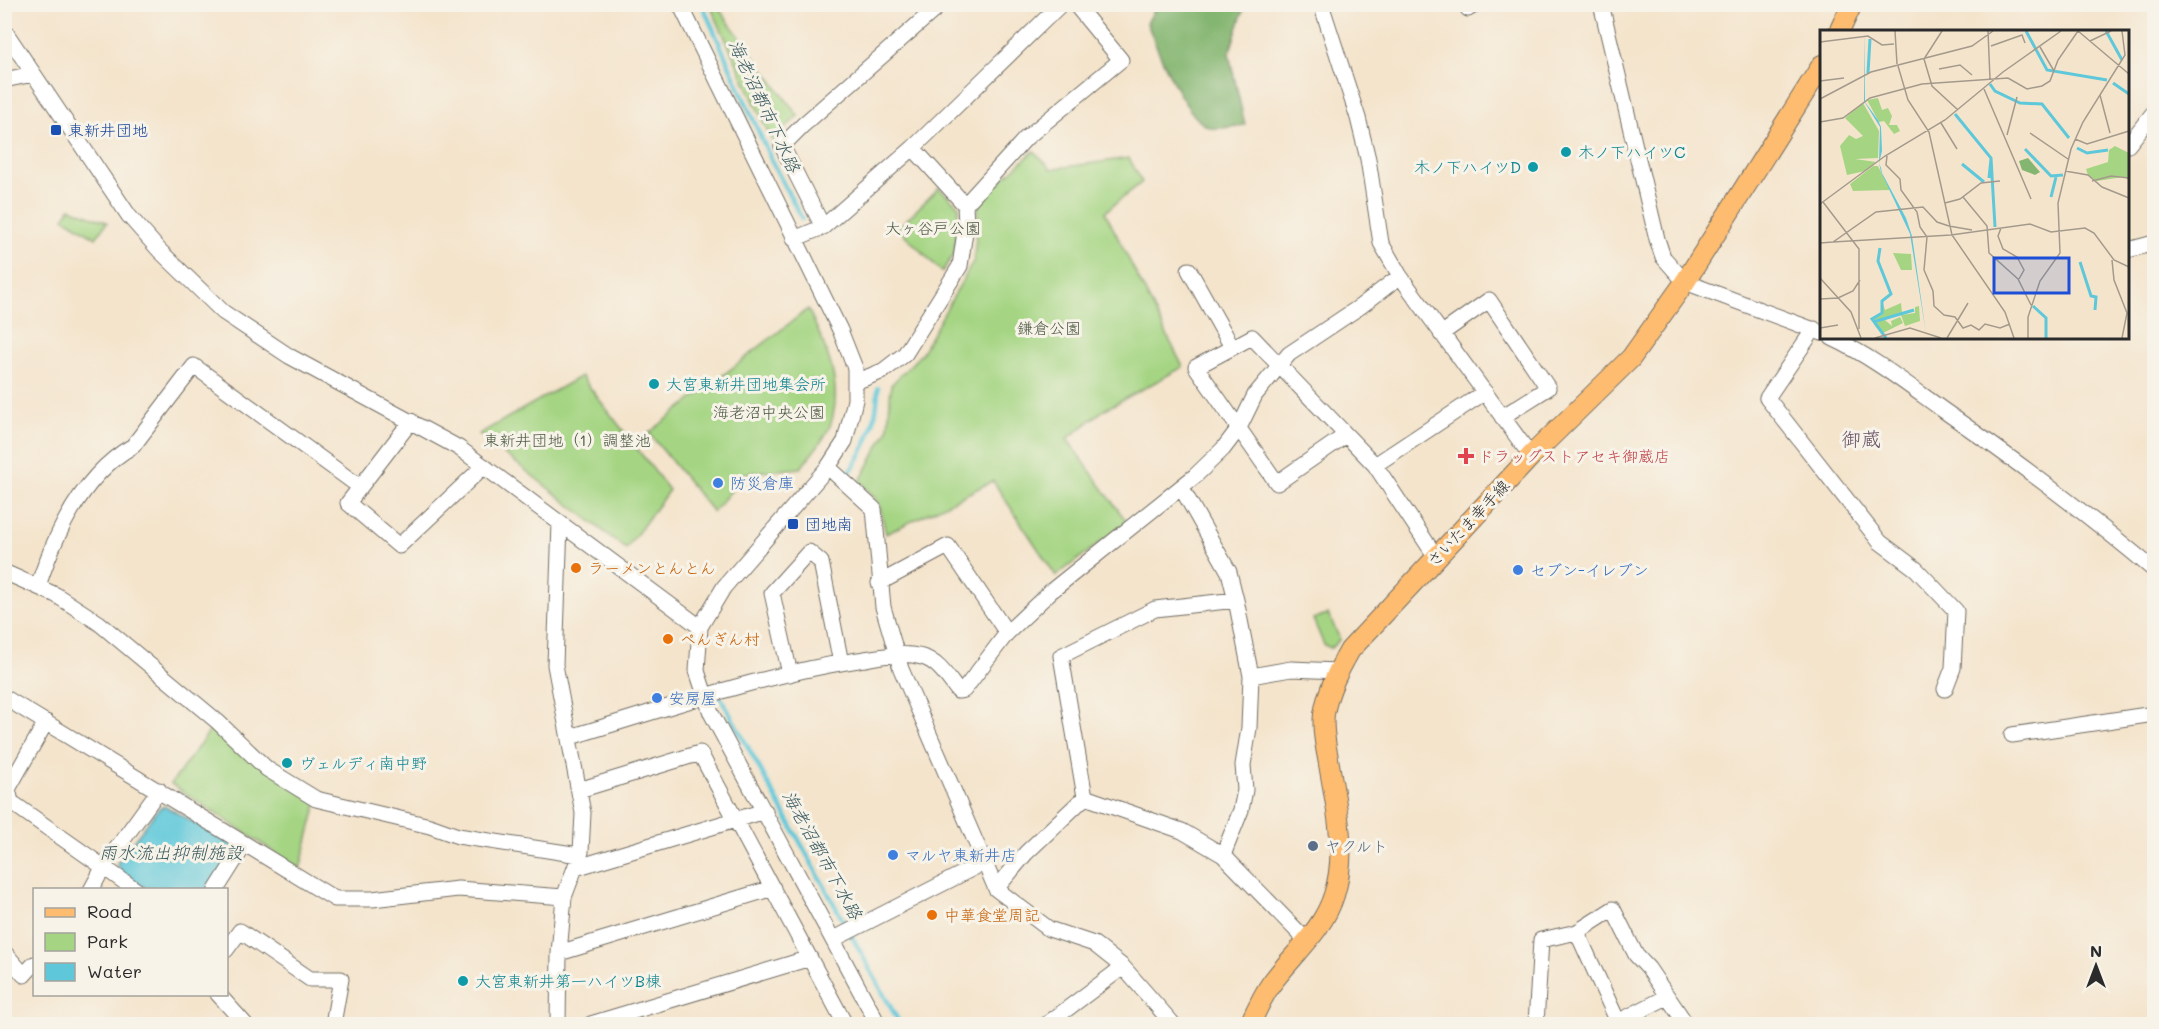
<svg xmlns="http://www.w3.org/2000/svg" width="2159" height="1029" viewBox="0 0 2159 1029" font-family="Mali,'Klee One',sans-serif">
<rect width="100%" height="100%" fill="#f7f3e8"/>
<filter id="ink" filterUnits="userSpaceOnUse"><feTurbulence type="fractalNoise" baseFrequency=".0167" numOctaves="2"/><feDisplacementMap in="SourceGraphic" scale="12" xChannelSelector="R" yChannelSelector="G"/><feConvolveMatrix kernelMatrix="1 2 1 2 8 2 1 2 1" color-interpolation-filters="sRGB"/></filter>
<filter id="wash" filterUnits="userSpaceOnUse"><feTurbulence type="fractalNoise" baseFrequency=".008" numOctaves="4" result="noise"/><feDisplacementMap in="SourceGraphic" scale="24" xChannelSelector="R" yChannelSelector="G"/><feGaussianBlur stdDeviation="1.35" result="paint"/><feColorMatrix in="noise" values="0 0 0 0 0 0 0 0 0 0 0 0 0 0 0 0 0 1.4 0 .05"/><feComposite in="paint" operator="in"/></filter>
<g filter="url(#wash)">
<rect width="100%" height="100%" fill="#f4e4cc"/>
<!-- green -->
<path fill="#a5d583" stroke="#688057" stroke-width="1.5" d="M710 5H716L798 116 772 141Z
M1034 151 1051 169 1129 158 1142 182 1105 212 1183 367 1104 410 1067 439 1127 522 1056 576 993 481 886 534 879 503 860 481 888 429 891 385 921 354 974 260 979 200Z
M939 188 959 206 954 254 942 272 898 228Z
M70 208 107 222 96 238 64 218Z
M808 309C825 345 845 385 830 426 824 441 810 455 801 468L746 473 713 512 649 433Z
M581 376 669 490 626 549 479 434Z
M1328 614 1340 639 1331 648 1324 645 1313 619Z
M214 725 317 803 300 869 171 784Z"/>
<!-- forest -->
<path fill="#84b671" stroke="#58704e" stroke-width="1.5" d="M1157 5H1245L1229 54 1245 125C1235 126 1222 129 1212 128 1187 124 1156 46 1147 23Z"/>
<!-- water -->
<path fill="#5ec8da" stroke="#447a82" stroke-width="1.5" d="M165 806 231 844 233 852 210 889C182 889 126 898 117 863L158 809Z"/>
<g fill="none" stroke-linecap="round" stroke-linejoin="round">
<!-- stream -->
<path stroke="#5ec8da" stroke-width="4.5" d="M702 4 773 164 802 219
M848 475C866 449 878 420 878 388
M721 698 900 1024"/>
</g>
</g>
<g filter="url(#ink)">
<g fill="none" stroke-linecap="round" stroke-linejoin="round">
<!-- minor casing -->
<g stroke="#716c63" stroke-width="17">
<path id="minor" d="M680 4 840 330 855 368V400L845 441 828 467 724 587 700 627 697 671 711 713 878 1024
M1321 4 1358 118 1368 159 1381 243 1400 276 1531 456
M1465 4 1468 9 1476 4
M1601 4 1657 239 1663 257 1685 282 1822 333
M4 30 129 216 159 250 223 312 289 356 459 448 700 627
M4 80 33 74
M2128 145 2154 112
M965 205 1026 138 1121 60 1075 4
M823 227 913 148 1061 4
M794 239 823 227 782 146 803 125 941 4
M2128 250 2154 243
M1189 270 1232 347
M1814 329 1767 398 1880 542 1916 569 1956 611 1953 668 1945 689
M1441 334 1489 300 1548 388 1502 417
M1832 338C1871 356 1908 385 1943 410 2016 461 2087 513 2154 570
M855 382 883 371 905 354 960 266 966 225 965 205 913 148
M411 421 348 503 399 546 484 466
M1346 435 1277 483 1196 367 1252 337 1375 465 1436 557
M1375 465 1485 392
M828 467 874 509 883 607 901 669 996 889 1049 929 1094 944 1123 967 1173 1024
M1181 487 1229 572 1236 600
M4 572 56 595 99 623 218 722 267 769 316 799 430 826 458 836 579 855
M879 583 948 546 1007 633
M38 586C55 534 83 474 133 446L194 366 360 487
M790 674 772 593 809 552 821 562 841 663
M1251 676 1291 669 1338 671
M4 697 335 899H372L458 889 564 897
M46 722 8 789 11 802 136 890
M2012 735 2154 714
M570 737C665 709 760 675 858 660 879 657 902 651 922 657 938 661 948 678 958 691L964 690 1007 633 1050 592 1195 476 1223 449 1239 428 1255 395 1289 354 1361 306 1400 276
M579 790 700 753 845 1024
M1223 855 1241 810 1245 790 1243 765 1249 728 1251 676 1236 600 1155 609 1061 656 1085 797 1182 831 1223 855 1307 941
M575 868 765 811
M996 889 1026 853 1085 797
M91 890 104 866 159 790
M216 890 245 844
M1577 932 1618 1022 1667 997
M834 939 985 862
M226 950 240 931 310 979H341L333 1024
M4 952 24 975 34 964
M559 953 773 888
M218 994 245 1024
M558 1024 559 953 564 897 581 852 583 813 555 665 560 523
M591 1024 810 958
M1047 1024 1123 967
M1536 1024 1541 940 1577 932 1613 909 1636 955 1648 968 1686 1024"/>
</g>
<!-- major casing -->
<g stroke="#716c63" stroke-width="22">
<path id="major" d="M1839 32 1852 4
M1250 1024C1256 1011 1262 997 1271 984 1292 955 1323 931 1334 895 1348 852 1336 806 1329 764 1326 747 1322 730 1324 714 1328 690 1338 671 1350 650L1531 456 1631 358 1685 282 1822 65"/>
</g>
<!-- minor -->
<use href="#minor" stroke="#fff" stroke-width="15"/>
<!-- major -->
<use href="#major" stroke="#fdbc6f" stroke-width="20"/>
</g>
</g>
<!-- markers -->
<g fill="#1a4fb4" stroke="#f7f3e8" stroke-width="2">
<rect x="50" y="124" width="12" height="12" rx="3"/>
<rect x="787" y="518" width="12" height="12" rx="3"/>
</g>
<g fill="#0f9aa8" stroke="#f7f3e8" stroke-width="2">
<circle cx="1566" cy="152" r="6"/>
<circle cx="1533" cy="167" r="6"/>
<circle cx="654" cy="384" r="6"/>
<circle cx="287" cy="763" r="6"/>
<circle cx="463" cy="981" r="6"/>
</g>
<path fill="#e0444e" stroke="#f7f3e8" stroke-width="2" d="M1463 447h6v6h6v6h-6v6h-6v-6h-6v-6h6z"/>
<g fill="#3f7fe0" stroke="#f7f3e8" stroke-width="2">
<circle cx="718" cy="483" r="6"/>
<circle cx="1518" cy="570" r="6"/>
<circle cx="657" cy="698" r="6"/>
<circle cx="893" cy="855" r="6"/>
</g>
<g fill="#e8710a" stroke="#f7f3e8" stroke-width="2">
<circle cx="576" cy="568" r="6"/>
<circle cx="668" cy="639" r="6"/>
<circle cx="932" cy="915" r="6"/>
</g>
<circle fill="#5c6f8a" stroke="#f7f3e8" stroke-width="2" cx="1313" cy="846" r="6"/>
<g text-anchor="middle" stroke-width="6" stroke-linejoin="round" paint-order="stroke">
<!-- transit labels -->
<g font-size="16" fill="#164399" stroke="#f7f3e8" text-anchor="start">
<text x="68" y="136">東新井団地</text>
<text x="805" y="530">団地南</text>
</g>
<!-- culture labels -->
<g font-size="16" fill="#0d838f" stroke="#f7f3e8" text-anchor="start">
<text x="1578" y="158">木ノ下ハイツC</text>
<text x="1521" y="173" text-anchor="end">木ノ下ハイツD</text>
<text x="666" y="390">大宮東新井団地集会所</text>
<text x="299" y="769">ヴェルディ南中野</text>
<text x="475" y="987">大宮東新井第一ハイツB棟</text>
</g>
<!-- park labels -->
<g font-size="16" fill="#4a5641" stroke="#f7f3e8">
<text x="933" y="234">大ヶ谷戸公園</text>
<text x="1049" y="334">鎌倉公園</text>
<text x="769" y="418">海老沼中央公園</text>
<text x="567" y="446">東新井団地（1）調整池</text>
</g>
<!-- health labels -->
<g font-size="16" fill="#be3a42" stroke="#f7f3e8" text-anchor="start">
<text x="1478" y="462">ドラッグストアセキ御蔵店</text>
</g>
<!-- shop labels -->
<g font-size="16" fill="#366cbe" stroke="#f7f3e8" text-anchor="start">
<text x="730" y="489">防災倉庫</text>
<text x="1530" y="576">セブン-イレブン</text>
<text x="669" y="704">安房屋</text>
<text x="905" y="861">マルヤ東新井店</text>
</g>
<!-- street labels -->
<g font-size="16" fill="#2b2b2b" stroke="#f7f3e8">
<text transform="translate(1468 523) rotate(-47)" y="6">さいたま幸手線</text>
</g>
<!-- food labels -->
<g font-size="16" fill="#c56008" stroke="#f7f3e8" text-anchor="start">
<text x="588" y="574">ラーメンとんとん</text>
<text x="680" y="645">ぺんぎん村</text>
<text x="944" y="921">中華食堂周記</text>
</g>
<!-- service labels -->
<g font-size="16" fill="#4e5e75" stroke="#f7f3e8" text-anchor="start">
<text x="1325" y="852">ヤクルト</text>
</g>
<!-- water labels -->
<g font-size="18" font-style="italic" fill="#3a5a60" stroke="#f7f3e8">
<text transform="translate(764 106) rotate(65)" y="6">海老沼都市下水路</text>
<text x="171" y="859">雨水流出抑制施設</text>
<text transform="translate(822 855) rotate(61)" y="6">海老沼都市下水路</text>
</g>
<!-- quarter labels -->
<g font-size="20" fill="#685266" stroke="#f7f3e8">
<text x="1861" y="446">御蔵</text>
</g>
</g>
<!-- overview -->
<g transform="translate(1820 30)">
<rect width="309" height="309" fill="#f4e4cc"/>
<path d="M58 68 62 80 68 78 72 86 69 95H77L80 101 74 104 64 91 59 92 47 70ZM43 73 59 101 58 128 35 129 56 132 45 141 27 145 20 116 29 105 36 109 43 106 25 88ZM295 116 309 123V150L303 147 277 151 268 145 266 139 288 132 289 120ZM53 136H58L70 160 33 161 30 154ZM73 223 91 224 92 240H81ZM81 273 82 283 65 290 72 296 71 291 80 287 83 293 63 303 55 296 53 289 63 284V274L65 280ZM99 276 100 291 85 296 81 285 95 283V277Z" fill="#a5d583"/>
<path d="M208 128 220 142 215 145 202 140 199 131Z" fill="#84b671"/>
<path d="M45 1V72L58 90 61 97 62 121 59 133 61 138 62 143 86 188 92 206 106 303 90 204 61 142 59 133 60 97 44 71Z" fill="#5ec8da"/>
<path fill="none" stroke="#5ec8da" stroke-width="3" d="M206 1 227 40 287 50M286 1 302 30M48 43 50 9M293 53 309 64M170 54 175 61 200 73 222 74 249 108M135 84 171 128 175 197M257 118 267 123 288 120M205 119 231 146 243 145M142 134 164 152M169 148 171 129M231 167 236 147M60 218 58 231 71 264 62 271V283L52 289 66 308M260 232 271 266 276 267 275 280M213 276 226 288V308M53 292 94 280"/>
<path fill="none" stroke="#a49a8c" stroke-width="1.5" d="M75 1 77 34M168 1 170 49M258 1 309 44M270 11 291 1M0 12 48 6 62 15 74 14M171 16 202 5 205 13M220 17 234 41M104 29 122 1M104 29 112 56 138 80M78 36 88 70 109 102 132 205 185 282 194 308M119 39 140 35 152 45M0 51 24 48M164 59 211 169M280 65 290 103M0 69 51 42 152 16 173 1M0 92 23 88 50 68 102 54 188 48 207 59 222 56 230 51 238 30 258 1M121 93 137 119M0 100V140M210 103 248 129M187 105 197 67M255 109 267 114 309 101M67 126 66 135 80 149 81 160 97 182 100 197 107 207 104 240 113 261 114 276 124 285 135 287 143 298 151 295 159 300 165 294 180 298 190 294M245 141 268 145 282 157 309 168M272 151 291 146 309 148M143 167 167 196 169 223 198 249 211 275M3 172 39 219V299M125 173 140 169 161 153 180 151M0 174 65 126 125 90 183 42 241 1M129 196 152 200M181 198 178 206 183 219 197 227 204 240 199 249M131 205 210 194 231 202 265 198 274 203 294 230 309 237M13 212 131 205M0 213 13 212 56 182 103 177 117 192 129 196M292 230 294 250 307 283 302 308M0 248 31 282 41 308M0 269 18 268 33 261 40 250M0 298 18 295M55 308 90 298 121 308M127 308 148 273M208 308V287L220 251 240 223 238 173 251 119 263 92 305 25 302 1"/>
<path fill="#1d4ed8" fill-opacity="0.15" stroke="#1d4ed8" stroke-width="3" d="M174 228H249V263H174Z"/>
<rect width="309" height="309" fill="none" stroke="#2b2b2b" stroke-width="3"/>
</g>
<!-- margin -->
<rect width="2159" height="1029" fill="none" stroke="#f7f3e8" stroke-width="24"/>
<!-- legend -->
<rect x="33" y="888" width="195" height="108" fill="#f7f3e8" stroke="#a5a39c" stroke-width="1.5"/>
<rect x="45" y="908" width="30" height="9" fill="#fdbc6f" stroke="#a5a39c" stroke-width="1.5"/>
<text x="87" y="918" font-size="18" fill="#2b2b2b">Road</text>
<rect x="45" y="933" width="30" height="18" fill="#a5d583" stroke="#a5a39c" stroke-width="1.5"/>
<text x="87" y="948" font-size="18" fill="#2b2b2b">Park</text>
<rect x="45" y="963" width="30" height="18" fill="#5ec8da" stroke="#a5a39c" stroke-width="1.5"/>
<text x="87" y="978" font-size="18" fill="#2b2b2b">Water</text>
<!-- north arrow -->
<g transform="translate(2096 966)" stroke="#f7f3e8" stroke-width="4.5" paint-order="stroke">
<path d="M0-4.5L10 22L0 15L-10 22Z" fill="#2b2b2b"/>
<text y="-9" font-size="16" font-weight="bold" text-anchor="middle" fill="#2b2b2b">N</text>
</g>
</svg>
